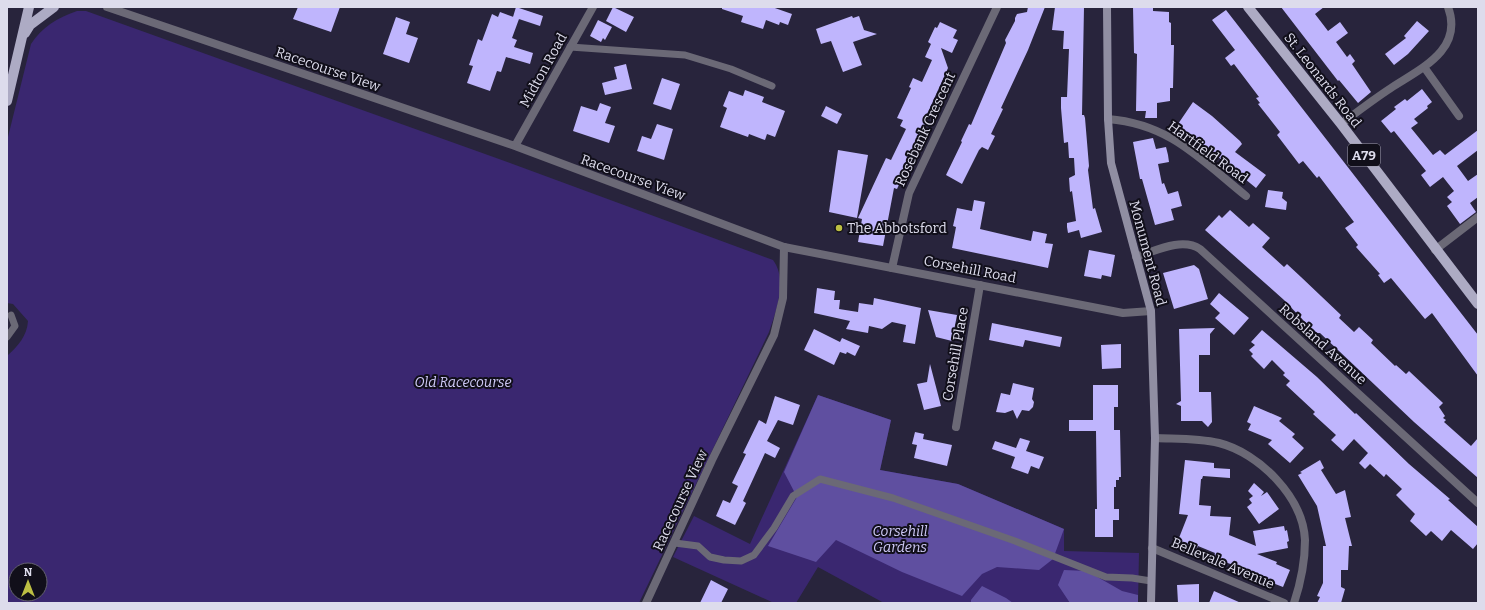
<svg xmlns="http://www.w3.org/2000/svg" width="1485" height="610" viewBox="0 0 1485 610" font-family="Bitter,serif">
<rect width="100%" height="100%" fill="#28243c"/>
<!-- green -->
<path fill="#3a2770" fill-rule="evenodd" d="M77 11H86L499 159 773 260C788 280 776 311 769 332L639 603H7V356C18 346 27 336 28 321L13 304 7 303V141L31 44C42 27 57 18 77 11ZM16 570H40V594H16Z
M818 395 891 420 880 470 958 484 1064 529V551L1139 553 1138 603H884L818 567 796 603H774L673 557 694 516 750 544Z"/>
<!-- forest -->
<path fill="#5f4fa0" d="M818 395 891 420 880 470 958 484 1064 529 1053 559 1039 570 997 567 982 574 962 596 902 572 836 540 816 562 768 546 797 497 784 472Z
M1064 570 1087 571 1122 591 1138 595V603H1070L1058 585Z
M982 586 1006 598 1013 603H971V600Z"/>
<!-- building -->
<path fill="#bfb5fd" d="M298 7H340L331 32 293 19Z
M516 7 543 16 540 26 513 17Z
M613 7 634 17 626 32 606 21Z
M722 7H772L792 14 788 25 780 22 779 25 766 20 763 29 741 22 743 16 722 9Z
M1028 7H1045L1028 50 1001 108 1003 109 991 134 995 136 988 150 982 147 979 150 962 184 946 175 962 142 961 141 969 124 971 125 1006 43 1005 40 1015 21V18L1017 14 1027 12Z
M1055 7H1084L1082 115H1084L1085 118 1089 166 1088 170 1093 209 1095 208 1102 232 1081 238 1079 230 1068 233 1067 227V223L1076 221 1072 191 1070 192 1069 178 1075 175 1074 158H1069L1068 142 1064 143 1061 108V97H1067L1069 49H1063L1064 31 1052 30Z
M1133 7H1153V11L1169 12V22L1171 23V45H1174L1173 88H1170V101L1157 103V118H1145L1146 111H1136L1137 54 1134 53Z
M1281 7H1324L1315 14 1328 31 1340 22 1348 33 1336 42 1347 57 1350 54 1355 61 1352 64 1371 92 1358 103 1339 80 1338 81Z
M1226 10 1478 335V376L1432 313 1425 319 1391 278 1384 283 1378 275 1380 274 1356 247 1358 245 1345 228 1354 222 1319 176 1317 178 1303 161 1299 164 1277 135 1280 132 1258 104 1260 103 1256 98 1259 97 1234 64 1231 66 1225 58 1235 50 1212 20Z
M500 12 519 19 512 38 517 40 514 47 533 53 530 64 506 57 501 72 497 71 490 91 467 83 473 66 469 65 478 39 482 41 492 14 498 17Z
M852 16 853 18 859 16 864 30 877 34 853 42 862 65 843 72 831 41 821 44 816 29Z
M396 17 410 22 406 34 418 38 409 63 383 54Z
M598 20 612 27 605 40 603 38 601 42 590 36Z
M1417 21 1429 31 1408 54 1394 65 1385 54 1406 38 1404 36Z
M940 22 957 30 953 38 958 40 952 53 941 48 948 68 924 121 926 122 901 175 903 176 897 189 894 188 883 246 858 242 862 219 858 218 886 158 891 160 906 129 900 126 903 120 897 118 911 88 909 87 913 78 922 82 932 60 925 57 931 44 928 42 935 27 937 28Z
M626 64 632 89 605 95 602 83 617 79 614 67Z
M662 78 680 84 671 110 653 104Z
M1422 89 1432 102 1427 106 1428 108 1414 119 1418 123 1411 128 1433 155 1440 150 1445 155 1478 130V150L1457 166 1468 181 1478 174V197L1470 203 1476 212 1460 224 1447 206 1452 202 1447 197 1454 191 1443 177 1430 187 1421 175 1426 171 1394 131 1391 133 1381 121 1396 109 1394 107 1405 99 1407 101Z
M745 90 764 97 762 102 785 111 775 137 767 134 765 140 749 134 748 137 720 127 727 108 723 106 729 91 743 96Z
M1193 102 1212 116 1240 141 1242 144 1235 152 1266 175 1256 188 1200 142 1178 128 1180 125 1178 124Z
M600 103 611 107 605 123 615 126 609 143 573 131 581 106 597 111Z
M826 106 842 114 837 124 821 116Z
M657 124 673 129 664 160 637 151 642 136 651 139Z
M1153 138 1156 149 1166 147 1168 155 1169 162 1158 164 1162 184 1164 183 1168 194 1178 191 1182 206 1171 209 1174 220 1155 225 1142 179H1140L1133 142Z
M838 150 868 155 857 218 829 212Z
M1268 190 1283 192 1282 198 1287 202 1286 210 1265 207Z
M974 200 985 202 980 229 1031 241 1033 231 1047 234 1045 243 1053 244 1048 268 952 248 956 227 953 226 957 208 972 211Z
M1230 210 1249 227 1253 223 1270 238 1262 247 1284 267 1287 264 1301 277 1341 315 1339 318 1354 332 1359 327 1373 340 1371 343 1395 366 1396 365 1406 374 1409 371 1443 403 1439 407 1445 416 1443 418 1446 420 1444 422 1471 446 1478 438V478L1414 422 1320 333H1317L1304 321 1284 300 1205 230 1219 215 1222 218Z
M1089 250 1115 255 1111 277 1102 275 1101 279 1084 276Z
M1194 265 1199 269 1208 299 1174 309 1163 273Z
M817 288 835 291 834 300H840L839 309 858 312 859 303 873 305 874 298 921 308 915 344 903 342 906 325 892 322 882 329 869 326 868 333 846 329 850 321 814 313Z
M1219 293 1249 318 1234 335 1215 318 1220 313 1210 304Z
M928 310 957 315 952 341 936 337Z
M992 323 1062 337 1060 347 1025 340 1023 347 989 340Z
M1215 328 1210 334V355H1199V392H1211L1212 422 1208 427 1202 421H1181V406L1176 404 1181 401 1179 329Z
M814 329 840 342 842 338 860 346 855 356 847 352 846 354 840 352 834 365 804 350Z
M1262 330 1317 377 1355 414 1356 413 1409 464 1450 499 1448 500 1478 527V543L1473 549 1451 530 1442 541 1431 531 1426 536 1410 521 1415 514 1396 495 1402 489 1386 474 1384 477 1370 464 1365 469 1359 463 1368 453 1354 439 1343 451 1331 440 1336 435 1313 414 1315 412 1286 385 1290 381 1283 375 1285 373 1272 360 1264 369 1251 356 1253 354 1249 350 1255 345 1251 342Z
M1121 344V368L1102 369 1101 345Z
M930 364 941 406 924 410 917 384 927 382Z
M1013 383 1034 388 1032 399 1034 402 1033 407 1029 411 1022 410 1017 419 1013 410 1005 413 996 412 1001 393 1010 395Z
M1093 385H1118V407H1114V430H1120L1121 477H1119V480H1116V487H1114V509H1119V520H1113V537H1095V509H1097L1096 431H1069V420H1093Z
M775 396 800 405 793 425 778 420 767 441 780 448 775 458 765 453 743 501 746 503 735 525 716 516 723 500 730 503 738 486 732 483 746 454 743 453 759 420 766 424Z
M1254 406 1282 418 1279 421 1295 434 1292 437 1304 448 1290 463 1268 444 1272 440 1248 430 1251 424 1247 422Z
M915 432 924 434 923 439 952 445 947 466 914 458 917 445 912 444Z
M1020 438 1030 441 1026 451 1044 457 1039 469 1031 466 1028 474 1011 468 1015 457 992 449 995 441 1016 448Z
M1185 460 1214 463V468L1230 469V478L1203 476 1202 479H1201L1199 505 1211 506 1210 516 1231 517 1229 535 1256 546 1253 531 1284 526 1285 531 1287 530 1289 541 1287 542 1288 548 1257 554 1277 562 1276 564 1290 570 1283 587 1255 576 1257 573 1213 558 1215 553 1198 546 1196 550 1177 543 1188 515 1179 514Z
M1320 460 1324 468 1321 470 1336 494 1345 490 1351 517 1345 518 1352 546H1349L1348 570H1341V587L1345 589 1341 603H1317L1320 597 1317 596 1323 583V546H1326L1317 506 1298 475 1302 473 1300 472Z
M1254 483 1264 492 1261 496 1267 492 1279 509 1259 524 1247 507 1252 503 1249 499 1253 496 1248 491Z
M711 580 728 589 721 603H700Z
M1199 584V603H1178L1177 585Z
M1214 591 1241 603H1209Z"/>
<g fill="none" stroke-linecap="round" stroke-linejoin="round">
<!-- service -->
<path stroke="#6b6976" stroke-width="7" d="M570 47 685 55 731 69 772 86
M7 337 15 326 11 315
M675 543 698 546 710 557 724 560 741 561 754 555 774 528 793 496 820 479 893 498 1015 541 1106 577 1132 578 1151 581"/>
<!-- minor -->
<path stroke="#6b6976" stroke-width="8" d="M1424 67 1459 116
M1108 119C1170 124 1200 159 1246 196
M1341 124C1357 112 1374 99 1391 88 1420 69 1464 50 1448 7
M1435 250 1478 217
M1136 257C1155 251 1182 237 1200 249L1478 503
M892 268 909 193 997 7
M956 427 980 285
M1155 438C1177 439 1198 438 1219 443 1259 453 1303 497 1305 540 1305 563 1301 582 1294 603
M1152 548 1284 603
M646 603 712 460 774 335 783 298 784 247"/>
<!-- tertiary -->
<path stroke="#6b6976" stroke-width="8" d="M107 7 515 146 784 247 1123 313 1151 311
M515 146 593 7"/>
<!-- secondary -->
<path stroke="#908ea2" stroke-width="8" d="M1107 7 1108 119 1111 163 1151 311 1155 438 1151 603"/>
<!-- primary -->
<path stroke="#adabc4" stroke-width="10" d="M1248 7 1341 124 1478 304
M25 33 30 25 54 7
M7 101 29 7"/>
</g>
<!-- markers -->
<circle fill="#bdbf43" stroke="#110f1a" stroke-width="1.5" cx="839" cy="228" r="4"/>
<g text-anchor="middle" stroke-width="4" stroke-linejoin="round" paint-order="stroke">
<!-- shield labels -->
<rect fill="#110f1a" stroke="#a09ead" stroke-width="1" x="1348" y="144" width="32" height="22" rx="3"/>
<g font-size="13" font-weight="bold" fill="#dddcec">
<text x="1364" y="160">A79</text>
</g>
<!-- street labels -->
<g font-size="14" fill="#dddcec" stroke="#110f1a">
<text transform="translate(328 69) rotate(19)" y="5">Racecourse View</text>
<text transform="translate(543 70) rotate(-61)" y="5">Midton Road</text>
<text transform="translate(1323 80) rotate(52)" y="5">St. Leonards Road</text>
<text transform="translate(925 129) rotate(-65)" y="5">Rosebank Crescent</text>
<text transform="translate(1208 152) rotate(36)" y="5">Hartfield Road</text>
<text transform="translate(633 177) rotate(20)" y="5">Racecourse View</text>
<text transform="translate(1148 253) rotate(75)" y="5">Monument Road</text>
<text transform="translate(970 269) rotate(11)" y="5">Corsehill Road</text>
<text transform="translate(1323 344) rotate(42)" y="5">Robsland Avenue</text>
<text transform="translate(955 354) rotate(-80)" y="5">Corsehill Place</text>
<text transform="translate(680 500) rotate(-65)" y="5">Racecourse View</text>
<text transform="translate(1223 563) rotate(23)" y="5">Bellevale Avenue</text>
</g>
<!-- poi labels -->
<g font-size="14" fill="#dddcec" stroke="#110f1a" text-anchor="start">
<text x="847" y="233">The Abbotsford</text>
</g>
<!-- park labels -->
<g font-size="14" font-style="italic" fill="#cfcaf7" stroke="#110f1a">
<text x="463" y="387">Old Racecourse</text>
<text x="900" y="536">Corsehill<tspan x="900" dy="16">Gardens</tspan></text>
</g>
</g>
<!-- border -->
<rect width="1485" height="610" fill="none" stroke="#dddcec" stroke-width="16"/>
<!-- north arrow -->
<g transform="translate(28 582)"><circle r="19" fill="#110f1a" stroke="#63616e"/>
<path d="M0-3L7 15L0 10L-7 15Z" fill="#bdbf43"/>
<text y="-6" font-size="11" font-weight="bold" text-anchor="middle" fill="#dddcec">N</text>
</g>
</svg>
